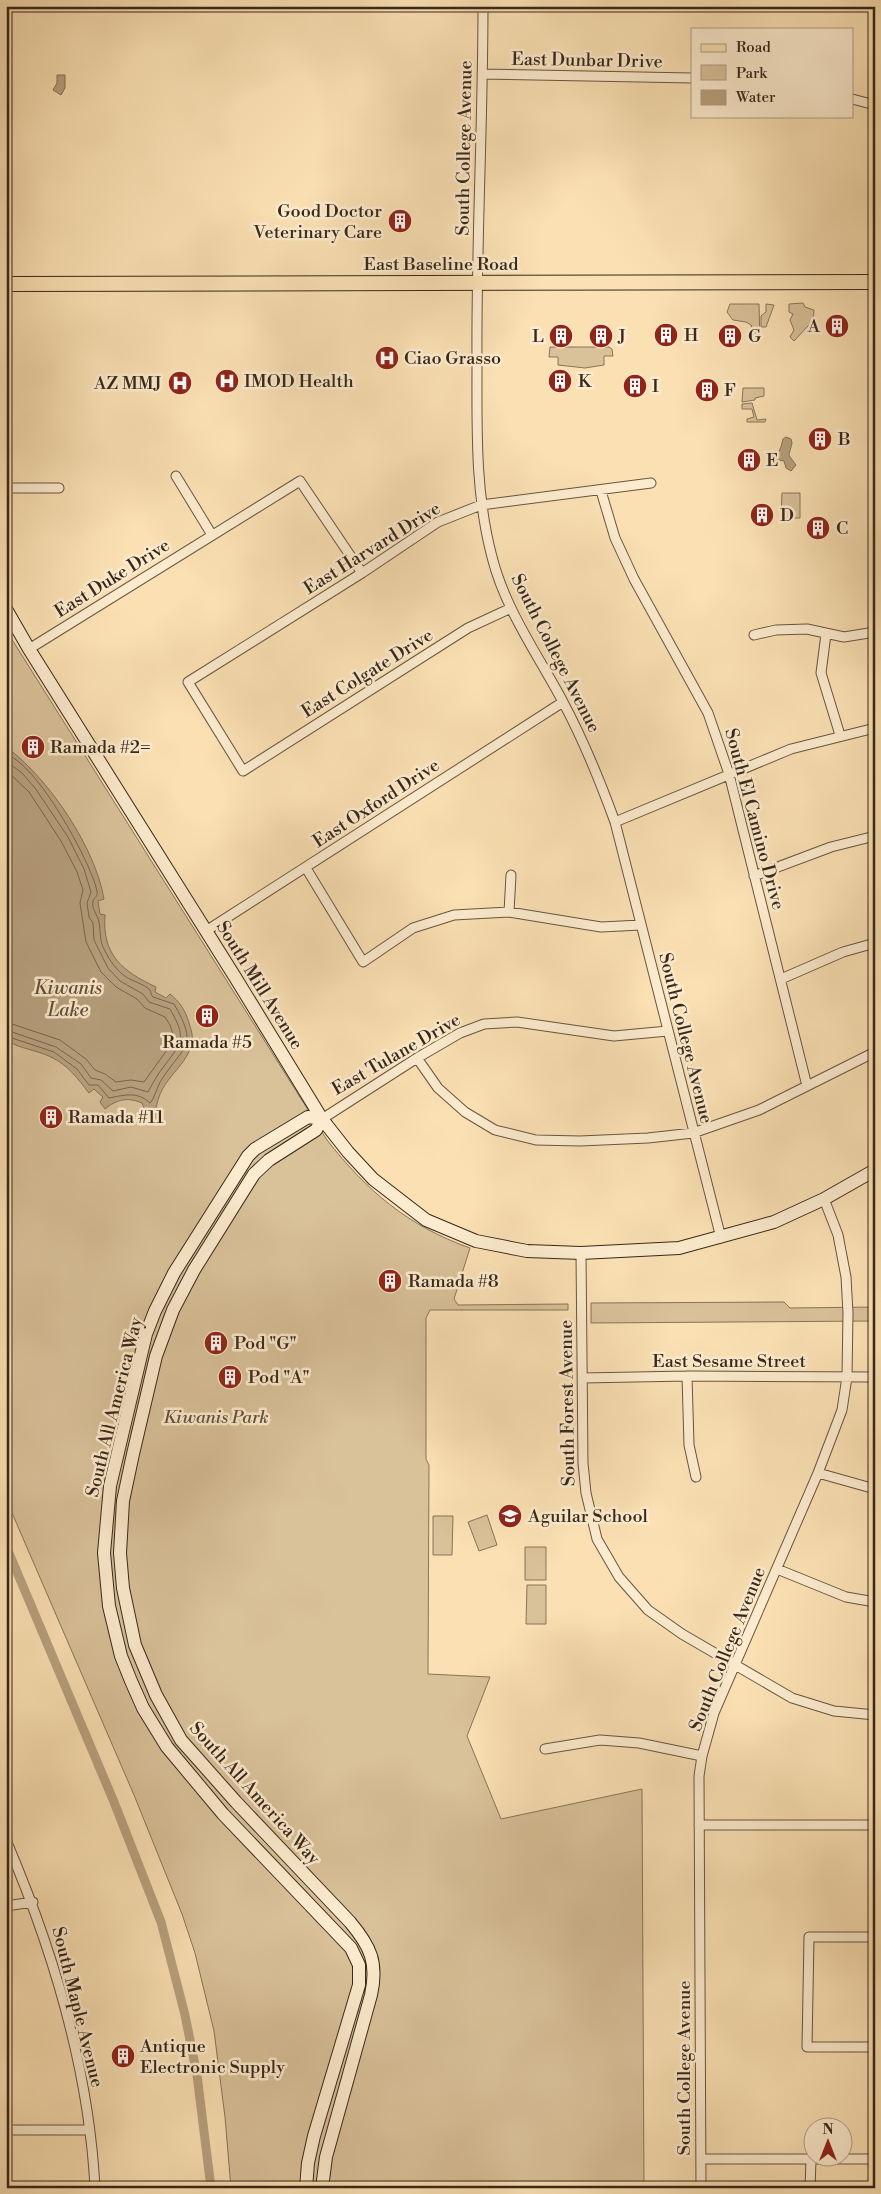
<svg xmlns="http://www.w3.org/2000/svg" width="881" height="2194" viewBox="0 0 881 2194" font-family="'Libre Bodoni',serif">
<rect width="100%" height="100%" fill="#fae0b3"/>
<filter id="stains"><feTurbulence type="fractalNoise" baseFrequency=".004" numOctaves="4"/><feColorMatrix values="0 0 0 0 .2 0 0 0 0 .09 0 0 0 0 .02 0 0 0 .5 -.17"/></filter>
<radialGradient id="worn" r=".72"><stop offset=".6" stop-color="#630" stop-opacity="0"/><stop offset="1" stop-color="#630" stop-opacity=".3"/></radialGradient>
<!-- green -->
<path fill="#d9c199" stroke="#88745a" d="M803 303 805 307 814 310 813 324 808 326 794 341 790 337 794 330 790 320 793 314 789 312V304Z
M730 304H759L760 342 755 340 751 325 746 322 733 320 727 312Z
M766 304 774 305 766 327H761V316L766 312Z
M550 347H609L612 349 613 356H604V365L585 368 558 365V357H549Z
M743 388H764V396L755 398V400L742 402Z
M752 403 757 420 766 419 765 422H747V419L754 417 752 409H742V404Z
M782 493H800V518H781Z
M11 638 327 1140C367 1191 408 1226 470 1248L454 1299 458 1305 568 1304V1310H430L426 1318V1459L429 1465 428 1674 490 1677 467 1736 501 1819 642 1789 644 2188H231L225 2117 214 2031 195 1953 182 1914 134 1795 6 1499V642Z
M784 1302 790 1308 875 1307V1321L591 1323V1303Z
M487 1515 497 1545 479 1551 468 1522Z
M433 1516H453L452 1555H433Z
M525 1547H546V1580H525Z
M527 1585H546V1624H526Z"/>
<!-- water -->
<path fill="#b8a17f" stroke="#857057" d="M57 75H65V88L61 95 53 90 57 83Z
M786 437 791 439 792 443C789 458 786 451 796 465L791 471 786 468 784 461 778 460 776 457 781 447 783 439Z
M9 749C50 781 95 847 104 899L98 901 100 914 105 915C102 955 122 971 156 987L155 992 166 998 170 994C179 1001 186 1011 189 1023 191 1029 193 1035 192 1042 187 1070 154 1080 156 1118H148L142 1103C128 1097 117 1099 105 1109L100 1102 103 1097 94 1089 89 1093C78 1079 68 1065 51 1057 37 1050 20 1049 6 1040V751Z"/>
<g fill="none" stroke-linecap="round" stroke-linejoin="round">
<!-- shore -->
<path stroke="#78644c" stroke-width="1" d="M6 755C35 760 91 862 97 891 98 897 95 896 93 901 91 909 98 915 99 922 101 933 99 941 105 951 110 961 117 971 126 977 132 981 146 985 150 990 151 992 151 995 153 997L174 1004C199 1047 184 1045 162 1079 157 1086 155 1098 150 1103 137 1091 125 1095 109 1098L98 1085H89L77 1069 54 1052 6 1036
M6 761 22 773 35 788 68 837 84 869 91 892 87 903 89 917 93 923 94 940 108 968 120 981 143 994 149 1002 170 1009C186 1037 183 1041 165 1065 158 1073 153 1083 148 1092L131 1087 113 1091 101 1080 91 1078 81 1064 56 1047 6 1030
M6 770 29 792 61 841 77 872 83 890 80 903 86 942 101 972 116 987 137 999 145 1008 165 1017 170 1025 174 1037 172 1043 144 1082 131 1080 116 1082 105 1074 95 1070 86 1059 60 1040 6 1022"/>
<!-- canal -->
<path stroke="#b8a17f" stroke-width="9" d="M6 1546 114 1802 161 1922 185 2015 197 2075 211 2188"/>
<!-- street casing -->
<g stroke="#685540" stroke-width="11">
<path id="street" d="M483 6C483 125 476 244 477 363 477 429 475 493 492 557 505 609 538 655 563 702 584 741 600 781 615 822L721 1238
M482 74 692 78
M852 99 875 105
M176 476 212 535
M6 488H59
M601 491 615 538 634 579 708 713 729 774 807 1086
M511 608 468 628 243 771 188 682 362 573 438 522 481 505 651 483
M826 634 821 673 840 735
M754 635 776 630 807 629 844 637 875 632
M29 649 300 481 362 573
M615 822 791 749 875 728
M306 868 363 962 413 928 454 915 509 912 601 927 641 925
M754 876 831 847 875 836
M509 912 511 875
M206 931 563 702
M781 979 843 952 875 943
M417 1058 438 1088 465 1112 495 1130 536 1140 580 1141 648 1138 693 1133 759 1110 875 1052
M322 1119 417 1058 460 1033 484 1024 517 1022 614 1036 668 1031
M581 1253 583 1463 586 1493 597 1539 619 1577 648 1610 682 1634 792 1698 834 1711 875 1715
M687 1376 689 1445 696 1477
M583 1378 687 1376 875 1377
M818 1473 875 1489
M777 1569 846 1597 875 1602
M545 1749 600 1740 639 1743 702 1756
M699 1825H875
M6 1840C53 1950 89 2068 95 2188
M6 1906 33 1902
M875 1937H809L807 2047H875
M6 2130H89
M701 2159H875
M701 2188 699 1776 702 1756 714 1713 818 1473 842 1410 847 1377 848 1313 846 1277 838 1235 824 1199
M810 2188 811 2160"/>
</g>
<!-- secondary casing -->
<g stroke="#38271a" stroke-width="14">
<path id="secondary" d="M6 609 29 649 235 977 322 1119 348 1152 373 1179 426 1220 476 1241 527 1251 581 1253 679 1248 774 1222 824 1199 875 1170
M322 1119 316 1130 269 1160 254 1174 194 1270 173 1310 156 1356 133 1454 123 1501 120 1553 123 1588 135 1645 156 1695 181 1740 236 1802 350 1922C371 1947 378 1963 371 1995L326 2157 322 2188
M306 2188 308 2163 314 2136 359 1985V1965L351 1948 223 1814 167 1747 143 1708 131 1681 121 1656 109 1606 104 1553 110 1486 146 1334 155 1311 174 1273 248 1156 255 1149 308 1117 322 1119"/>
</g>
<!-- primary casing -->
<g stroke="#38271a" stroke-width="16">
<path id="primary" d="M6 284 875 282"/>
</g>
<!-- street -->
<use href="#street" stroke="#fcebce" stroke-width="9"/>
<!-- secondary -->
<use href="#secondary" stroke="#fcebce" stroke-width="12"/>
<!-- primary -->
<use href="#primary" stroke="#fae0b3" stroke-width="14"/>
</g>
<!-- icons -->
<defs>
<g id="building-disc" transform="scale(1.25)"><circle r="9.5" fill="#8f2418" stroke="#fcebce"/><path d="M-4-6H4V6H1V3H-1V6H-4ZM-2.5-4.3h1.7v1.8h-1.7ZM.8-4.3h1.7v1.8H.8ZM-2.5-1h1.7V.8h-1.7ZM.8-1h1.7V.8H.8Z" fill="#fff"/></g>
<g id="hospital-disc" transform="scale(1.25)"><circle r="9.5" fill="#8f2418" stroke="#fcebce"/><path d="M-5-5h3v3.5h4V-5h3V5h-3V1.5h-4V5h-3Z" fill="#fff"/></g>
<g id="school-disc" transform="scale(1.25)"><circle r="9.5" fill="#8f2418" stroke="#fcebce"/><path d="M0-5L7-2L0 1L-7-2ZM-4 1L0 2.5L4 1V4Q0 6-4 4Z" fill="#fff"/></g>
</defs>
<g fill-rule="evenodd">
<use href="#building-disc" x="400" y="221"/>
<use href="#building-disc" x="837" y="326"/>
<use href="#building-disc" x="666" y="335"/>
<use href="#building-disc" x="561" y="336"/>
<use href="#building-disc" x="601" y="336"/>
<use href="#building-disc" x="730" y="336"/>
<use href="#hospital-disc" x="387" y="358"/>
<use href="#hospital-disc" x="227" y="381"/>
<use href="#building-disc" x="560" y="381"/>
<use href="#hospital-disc" x="180" y="383"/>
<use href="#building-disc" x="635" y="386"/>
<use href="#building-disc" x="707" y="390"/>
<use href="#building-disc" x="820" y="439"/>
<use href="#building-disc" x="749" y="460"/>
<use href="#building-disc" x="762" y="515"/>
<use href="#building-disc" x="818" y="528"/>
<use href="#building-disc" x="33" y="747"/>
<use href="#building-disc" x="207" y="1016"/>
<use href="#building-disc" x="51" y="1117"/>
<use href="#building-disc" x="390" y="1281"/>
<use href="#building-disc" x="216" y="1343"/>
<use href="#building-disc" x="230" y="1377"/>
<use href="#school-disc" x="510" y="1516"/>
<use href="#building-disc" x="123" y="2056"/>
</g>
<g text-anchor="middle" stroke-width="5" stroke-linejoin="round" paint-order="stroke">
<!-- street labels -->
<g font-size="18" fill="#38271a" stroke="#fcebce">
<text transform="translate(587 60) rotate(1)" y="6">East Dunbar Drive</text>
<text transform="translate(464 148) rotate(-89)" y="6">South College Avenue</text>
<text x="441" y="270">East Baseline Road</text>
<text transform="translate(372 548) rotate(-32)" y="6">East Harvard Drive</text>
<text transform="translate(112 578) rotate(-32)" y="6">East Duke Drive</text>
<text transform="translate(556 653) rotate(63)" y="6">South College Avenue</text>
<text transform="translate(367 673) rotate(-32)" y="6">East Colgate Drive</text>
<text transform="translate(376 803) rotate(-33)" y="6">East Oxford Drive</text>
<text transform="translate(755 819) rotate(75)" y="6">South El Camino Drive</text>
<text transform="translate(260 985) rotate(58)" y="6">South Mill Avenue</text>
<text transform="translate(686 1038) rotate(76)" y="6">South College Avenue</text>
<text transform="translate(396 1054) rotate(-30)" y="6">East Tulane Drive</text>
<text x="729" y="1367">East Sesame Street</text>
<text transform="translate(567 1403) rotate(-91)" y="6">South Forest Avenue</text>
<text transform="translate(114 1407) rotate(-76)" y="6">South All America Way</text>
<text transform="translate(727 1649) rotate(-68)" y="6">South College Avenue</text>
<text transform="translate(255 1793) rotate(48)" y="6">South All America Way</text>
<text transform="translate(78 2007) rotate(76)" y="6">South Maple Avenue</text>
<text transform="translate(684 2068) rotate(-90)" y="6">South College Avenue</text>
</g>
<!-- poi labels -->
<g font-size="18" fill="#38271a" stroke="#fcebce" text-anchor="start">
<text x="382" y="217" text-anchor="end">Good Doctor<tspan x="382" dy="21">Veterinary Care</tspan></text>
<text x="820" y="332" text-anchor="end">A</text>
<text x="684" y="341">H</text>
<text x="544" y="342" text-anchor="end">L</text>
<text x="618" y="342">J</text>
<text x="748" y="342">G</text>
<text x="404" y="364">Ciao Grasso</text>
<text x="244" y="387">IMOD Health</text>
<text x="578" y="387">K</text>
<text x="162" y="389" text-anchor="end">AZ MMJ</text>
<text x="652" y="392">I</text>
<text x="724" y="396">F</text>
<text x="838" y="445">B</text>
<text x="766" y="466">E</text>
<text x="780" y="521">D</text>
<text x="836" y="534">C</text>
<text x="50" y="753">Ramada #2=</text>
<text x="207" y="1048" text-anchor="middle">Ramada #5</text>
<text x="68" y="1123">Ramada #11</text>
<text x="408" y="1287">Ramada #8</text>
<text x="234" y="1349">Pod "G"</text>
<text x="248" y="1383">Pod "A"</text>
<text x="528" y="1522">Aguilar School</text>
<text x="140" y="2052">Antique<tspan x="140" dy="21">Electronic Supply</tspan></text>
</g>
<!-- park labels -->
<g font-size="18" font-style="italic" fill="#604e3a" stroke="#fcebce">
<text x="216" y="1423">Kiwanis Park</text>
</g>
<!-- water labels -->
<g font-size="19" font-style="italic" fill="#5e4c38" stroke="#fcebce">
<text x="68" y="994">Kiwanis<tspan x="68" dy="22">Lake</tspan></text>
</g>
</g>
<!-- margin -->
<rect width="881" height="2194" fill="none" stroke="#fae0b3" stroke-width="25"/>
<rect x="8" y="8" width="866" height="2179" fill="none" stroke="#38271a" stroke-width="2.5"/>
<rect x="12" y="12" width="856" height="2169" fill="none" stroke="#38271a"/>
<!-- legend -->
<rect x="691" y="28" width="162" height="90" fill="#fcebce" stroke="#ae9d86"/>
<rect x="701" y="44" width="25" height="8" fill="#fae0b3" stroke="#ae9d86"/>
<text x="736" y="52" font-size="15" fill="#38271a">Road</text>
<rect x="701" y="65" width="25" height="15" fill="#d9c199" stroke="#ae9d86"/>
<text x="736" y="78" font-size="15" fill="#38271a">Park</text>
<rect x="701" y="90" width="25" height="15" fill="#b8a17f" stroke="#ae9d86"/>
<text x="736" y="102" font-size="15" fill="#38271a">Water</text>
<!-- north arrow -->
<g transform="translate(828 2142)"><circle r="24" fill="#fcebce" stroke="#ae9d86"/>
<path d="M0-4L9 19L0 12L-9 19Z" fill="#8f2418"/>
<text y="-8" font-size="14" font-weight="bold" text-anchor="middle" fill="#38271a">N</text>
</g>
<rect width="100%" height="100%" filter="url(#stains)"/>
<rect width="100%" height="100%" fill="url(#worn)"/>
</svg>
